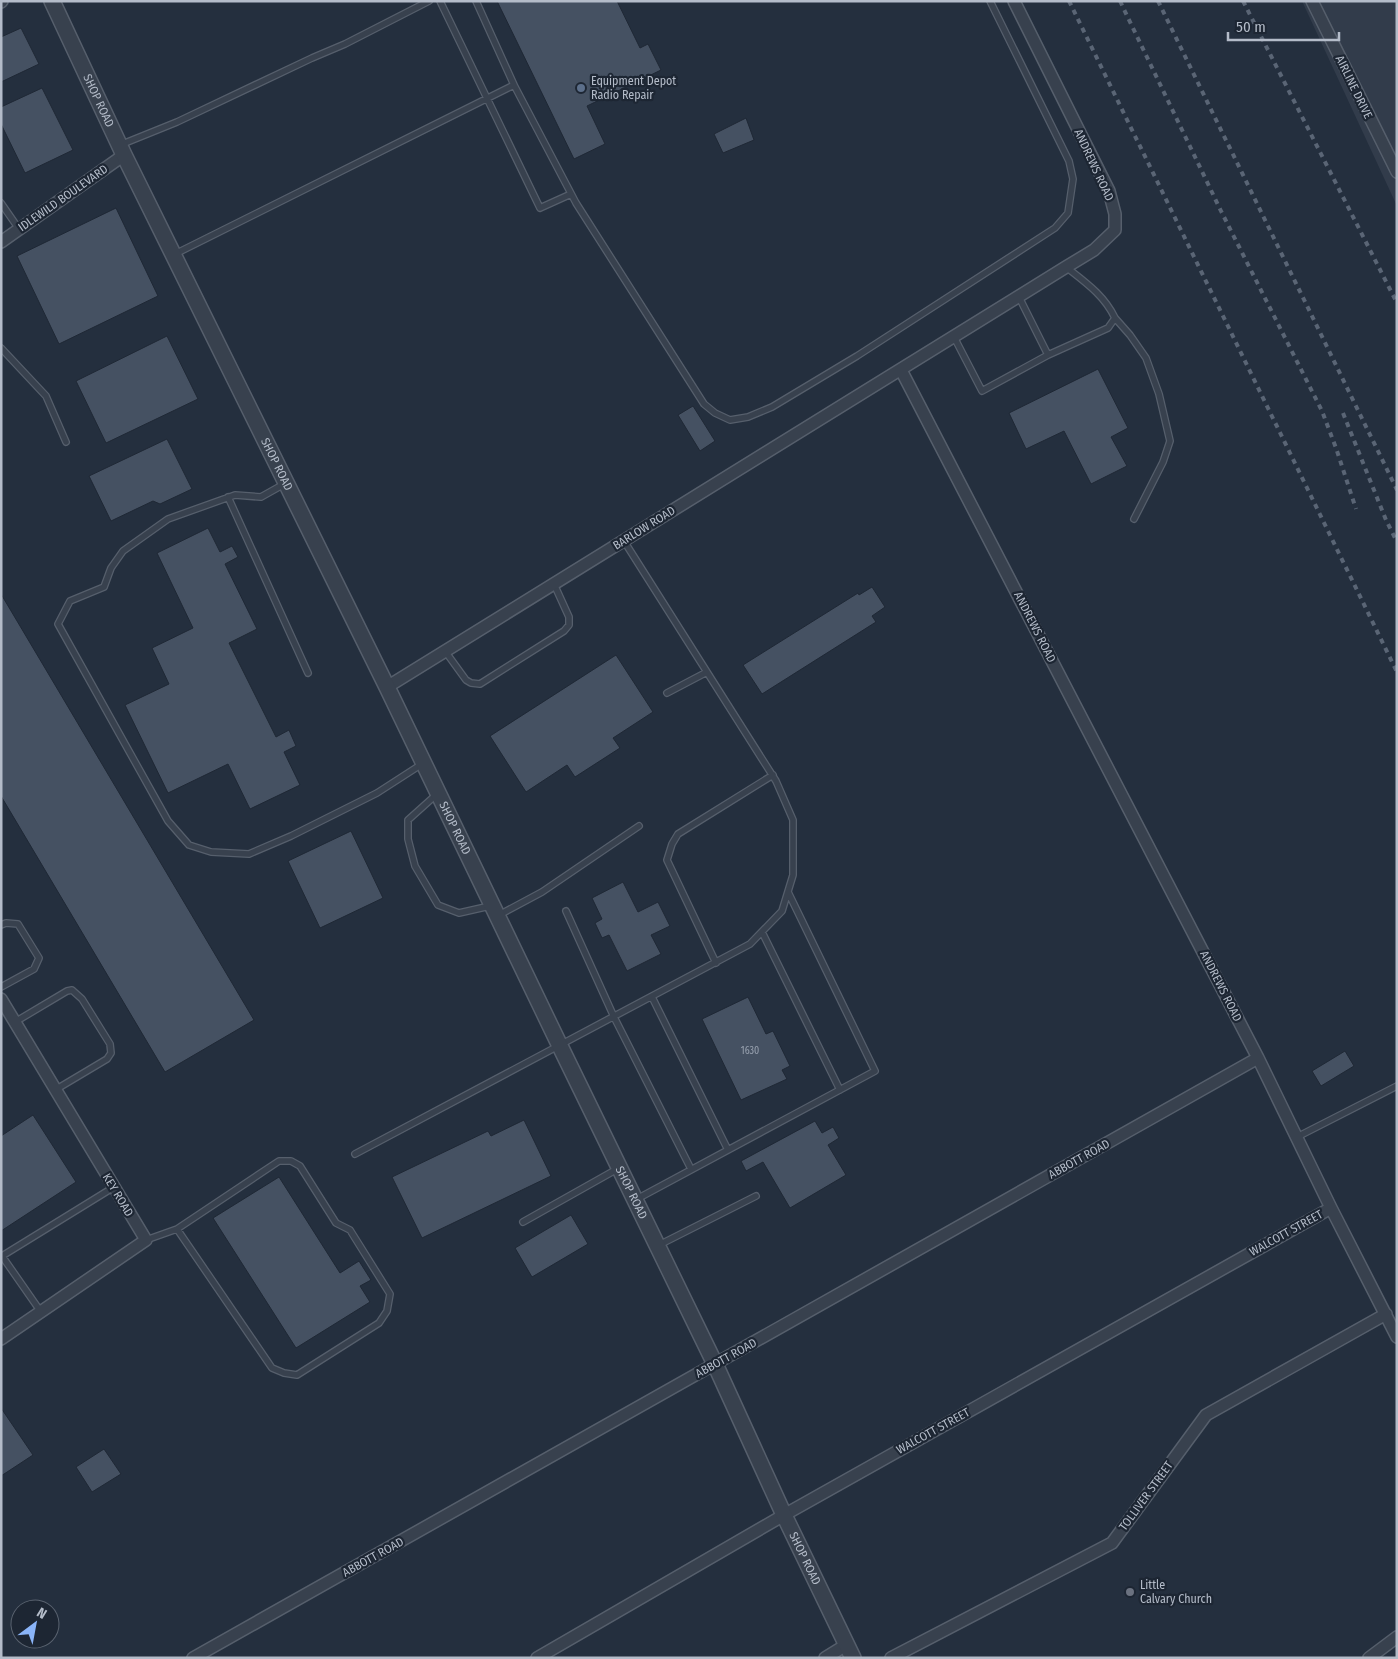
<svg xmlns="http://www.w3.org/2000/svg" width="1398" height="1659" viewBox="0 0 1398 1659" font-family="'Fira Sans Condensed',sans-serif">
<rect width="100%" height="100%" fill="#242f3e"/>
<!-- airport -->
<path fill="#323c4b" d="M1302 1H1397V206Z"/>
<!-- building -->
<path fill="#455162" stroke="#1f2835" d="M497 1H617L640 48 648 44 661 70 587 106 605 144 574 159Z
M21 28 39 64 1 82V37Z
M42 88 73 150 25 173 1 124V107Z
M746 118 754 140 723 153 714 134Z
M116 208 158 296 59 344 17 256Z
M167 336 198 399 106 443 76 381Z
M1098 369 1128 428 1111 437 1127 466 1091 484 1064 431 1026 449 1009 413Z
M693 406 715 441 700 451 678 415Z
M167 439 192 489 160 504 153 501 111 521 89 476Z
M208 528 220 552 232 546 238 557 225 564 257 629 229 643 276 737 289 730 296 746 284 752 300 785 250 809 228 764 168 793 125 705 169 684 152 648 193 628 157 553Z
M872 587 885 607 872 616 876 622 762 694 743 665 858 593 859 595Z
M1 594 254 1020 165 1072 1 796Z
M616 655 653 712 613 738 620 748 575 777 567 765 526 792 490 736Z
M351 831 383 898 320 928 288 861Z
M623 882 638 912 658 902 670 926 651 935 661 954 627 971 609 935 602 938 595 923 602 919 592 898Z
M748 997 766 1034 773 1031 790 1066 782 1070 787 1079 741 1100 702 1019Z
M1345 1051 1354 1066 1321 1086 1312 1071Z
M33 1115 76 1182 1 1231V1136Z
M524 1120 551 1176 422 1238 392 1177 488 1131 491 1136Z
M815 1121 822 1133 833 1127 839 1138 828 1145 846 1175 790 1208 763 1162 746 1171 741 1161Z
M279 1177 340 1273 359 1261 371 1280 360 1286 370 1302 296 1348 213 1218Z
M571 1215 588 1244 532 1277 515 1248Z
M1 1408 33 1455 1 1476Z
M104 1449 121 1474 92 1492 76 1467Z"/>
<g fill="none" stroke-linecap="round" stroke-linejoin="round">
<!-- service casing -->
<g stroke="#565f6c" stroke-width="8">
<path id="service" d="M440 1 540 208 571 194
M476 1 514 85
M120 145 177 122 312 58 345 44 429 1
M1 203 19 229
M175 254 514 85 576 203 704 404 715 413 730 420 748 417 772 407 857 356 1055 228 1068 213 1073 179 1069 161 990 1
M1019 297 1048 355
M1115 318 1130 335 1146 358 1159 394 1170 441 1163 462 1134 519
M954 337 982 391 1048 355 1108 328 1115 318C1104 295 1085 282 1066 267
M1 348 46 396 66 442
M286 483 261 497 235 495 168 519 123 551 111 568 104 587 70 601 58 624 168 821 189 845 211 852 249 854 291 836 377 793 422 764
M228 497 308 673
M445 651 466 680 471 683 480 684 564 631 569 625V617L554 584
M667 693 707 672
M437 794 408 820V839L415 866 438 905 459 913 490 906
M566 911 614 1017 691 1169
M499 915 542 892 639 826
M1 925 6 923 18 924 39 958 34 969 1 987
M762 932 840 1090
M716 963 667 860 672 844 678 834 773 775
M652 997 728 1150
M15 1022 67 991 72 990 82 999 110 1044 111 1053 107 1059 55 1090
M1297 1137 1397 1086
M355 1154 750 944 782 911 793 875V820L776 781 624 541
M635 1200 875 1071 788 892
M523 1222 619 1168
M146 1240 177 1229 279 1161H291L300 1166 336 1223 350 1230 390 1294 387 1311 379 1323 297 1375 284 1373 272 1368 177 1229
M659 1245 756 1196
M41 1312 2 1256 114 1187"/>
</g>
<!-- minor casing -->
<g stroke="#565f6c" stroke-width="14">
<path id="minor" d="M1312 1 1397 172
M1 2 2 1
M1 242 124 155
M901 370 1258 1058 1331 1208 1397 1337
M387 687 1066 267 1094 250 1115 230V214L1109 191 1014 1
M1 999 146 1240 1 1339
M193 1658 1258 1058
M537 1658 784 1515 1331 1208
M825 1658 846 1645
M891 1658 1112 1543 1206 1415 1386 1314
M1369 1658 1397 1637"/>
</g>
<!-- tertiary casing -->
<g stroke="#565f6c" stroke-width="18">
<g id="tertiary">
<path id="s1" d="M52 1 124 155 387 687 560 1046 715 1364 784 1515 853 1658"/>
</g>
</g>
<!-- service -->
<use href="#service" stroke="#38414e" stroke-width="5.5"/>
<!-- minor -->
<use href="#minor" stroke="#38414e" stroke-width="11"/>
<!-- tertiary -->
<use href="#tertiary" stroke="#38414e" stroke-width="15"/>
<!-- rail -->
<path stroke="#5a6575" stroke-width="4" stroke-dasharray="5 5" stroke-linecap="butt" d="M1069 1 1397 672
M1120 1 1221 211 1322 411 1336 448 1356 509
M1158 1 1397 490
M1243 1 1397 303
M1343 413 1386 520 1397 542"/>
</g>
<!-- markers -->
<circle fill="#5c6f8a" stroke="#1d2633" stroke-width="2" cx="581" cy="88" r="5"/>
<circle fill="#6b7280" stroke="#1d2633" stroke-width="2" cx="1130" cy="1592" r="5"/>
<g text-anchor="middle" stroke-width="4.5" stroke-linejoin="round" paint-order="stroke">
<!-- number labels -->
<g font-size="10" fill="#98a1af">
<text x="750" y="1054">1630</text>
</g>
<!-- poi labels -->
<g font-size="12" fill="#b4bcc9" stroke="#1d2633" text-anchor="start">
<text x="591" y="85">Equipment Depot<tspan x="591" dy="14">Radio Repair</tspan></text>
<text x="1140" y="1589">Little<tspan x="1140" dy="14">Calvary Church</tspan></text>
</g>
<!-- street labels -->
<g font-size="12" fill="#b4bcc9" stroke="#1d2633">
<text transform="translate(1354 87) rotate(64)" y="4">AIRLINE DRIVE</text>
<text dy="4" stroke="none"><textPath href="#s1" startOffset="110">SHOP ROAD</textPath></text>
<text transform="translate(1094 165) rotate(65)" y="4">ANDREWS ROAD</text>
<text transform="translate(63 198) rotate(-35)" y="4">IDLEWILD BOULEVARD</text>
<text dy="4" stroke="none"><textPath href="#s1" startOffset="515">SHOP ROAD</textPath></text>
<text transform="translate(644 528) rotate(-32)" y="4">BARLOW ROAD</text>
<text transform="translate(1035 627) rotate(63)" y="4">ANDREWS ROAD</text>
<text dy="4" stroke="none"><textPath href="#s1" startOffset="920">SHOP ROAD</textPath></text>
<text transform="translate(1221 986) rotate(63)" y="4">ANDREWS ROAD</text>
<text transform="translate(1079 1159) rotate(-29)" y="4">ABBOTT ROAD</text>
<text dy="4" stroke="none"><textPath href="#s1" startOffset="1325">SHOP ROAD</textPath></text>
<text transform="translate(118 1195) rotate(59)" y="4">KEY ROAD</text>
<text transform="translate(1286 1233) rotate(-29)" y="4">WALCOTT STREET</text>
<text transform="translate(726 1358) rotate(-29)" y="4">ABBOTT ROAD</text>
<text transform="translate(933 1431) rotate(-29)" y="4">WALCOTT STREET</text>
<text transform="translate(1146 1496) rotate(-54)" y="4">TOLLIVER STREET</text>
<text transform="translate(373 1557) rotate(-29)" y="4">ABBOTT ROAD</text>
<text dy="4" stroke="none"><textPath href="#s1" startOffset="1730">SHOP ROAD</textPath></text>
</g>
</g>
<!-- border -->
<rect width="1398" height="1659" fill="none" stroke="#b4bcc9" stroke-width="5"/>
<!-- north arrow -->
<g transform="translate(35 1624) rotate(32)"><circle r="24" fill="#1d2633" stroke="#59626f"/>
<path d="M0-4L9 19L0 12L-9 19Z" fill="#8ab4f8"/>
<text y="-8" font-size="14" font-weight="bold" text-anchor="middle" fill="#b4bcc9">N</text>
</g>
<!-- scale -->
<path d="M1228 32v8h111v-8" fill="none" stroke="#b4bcc9" stroke-width="2.5"/>
<text x="1236" y="32" font-size="15" fill="#b4bcc9" stroke="#1d2633" stroke-width="4" paint-order="stroke">50 m</text>
</svg>
